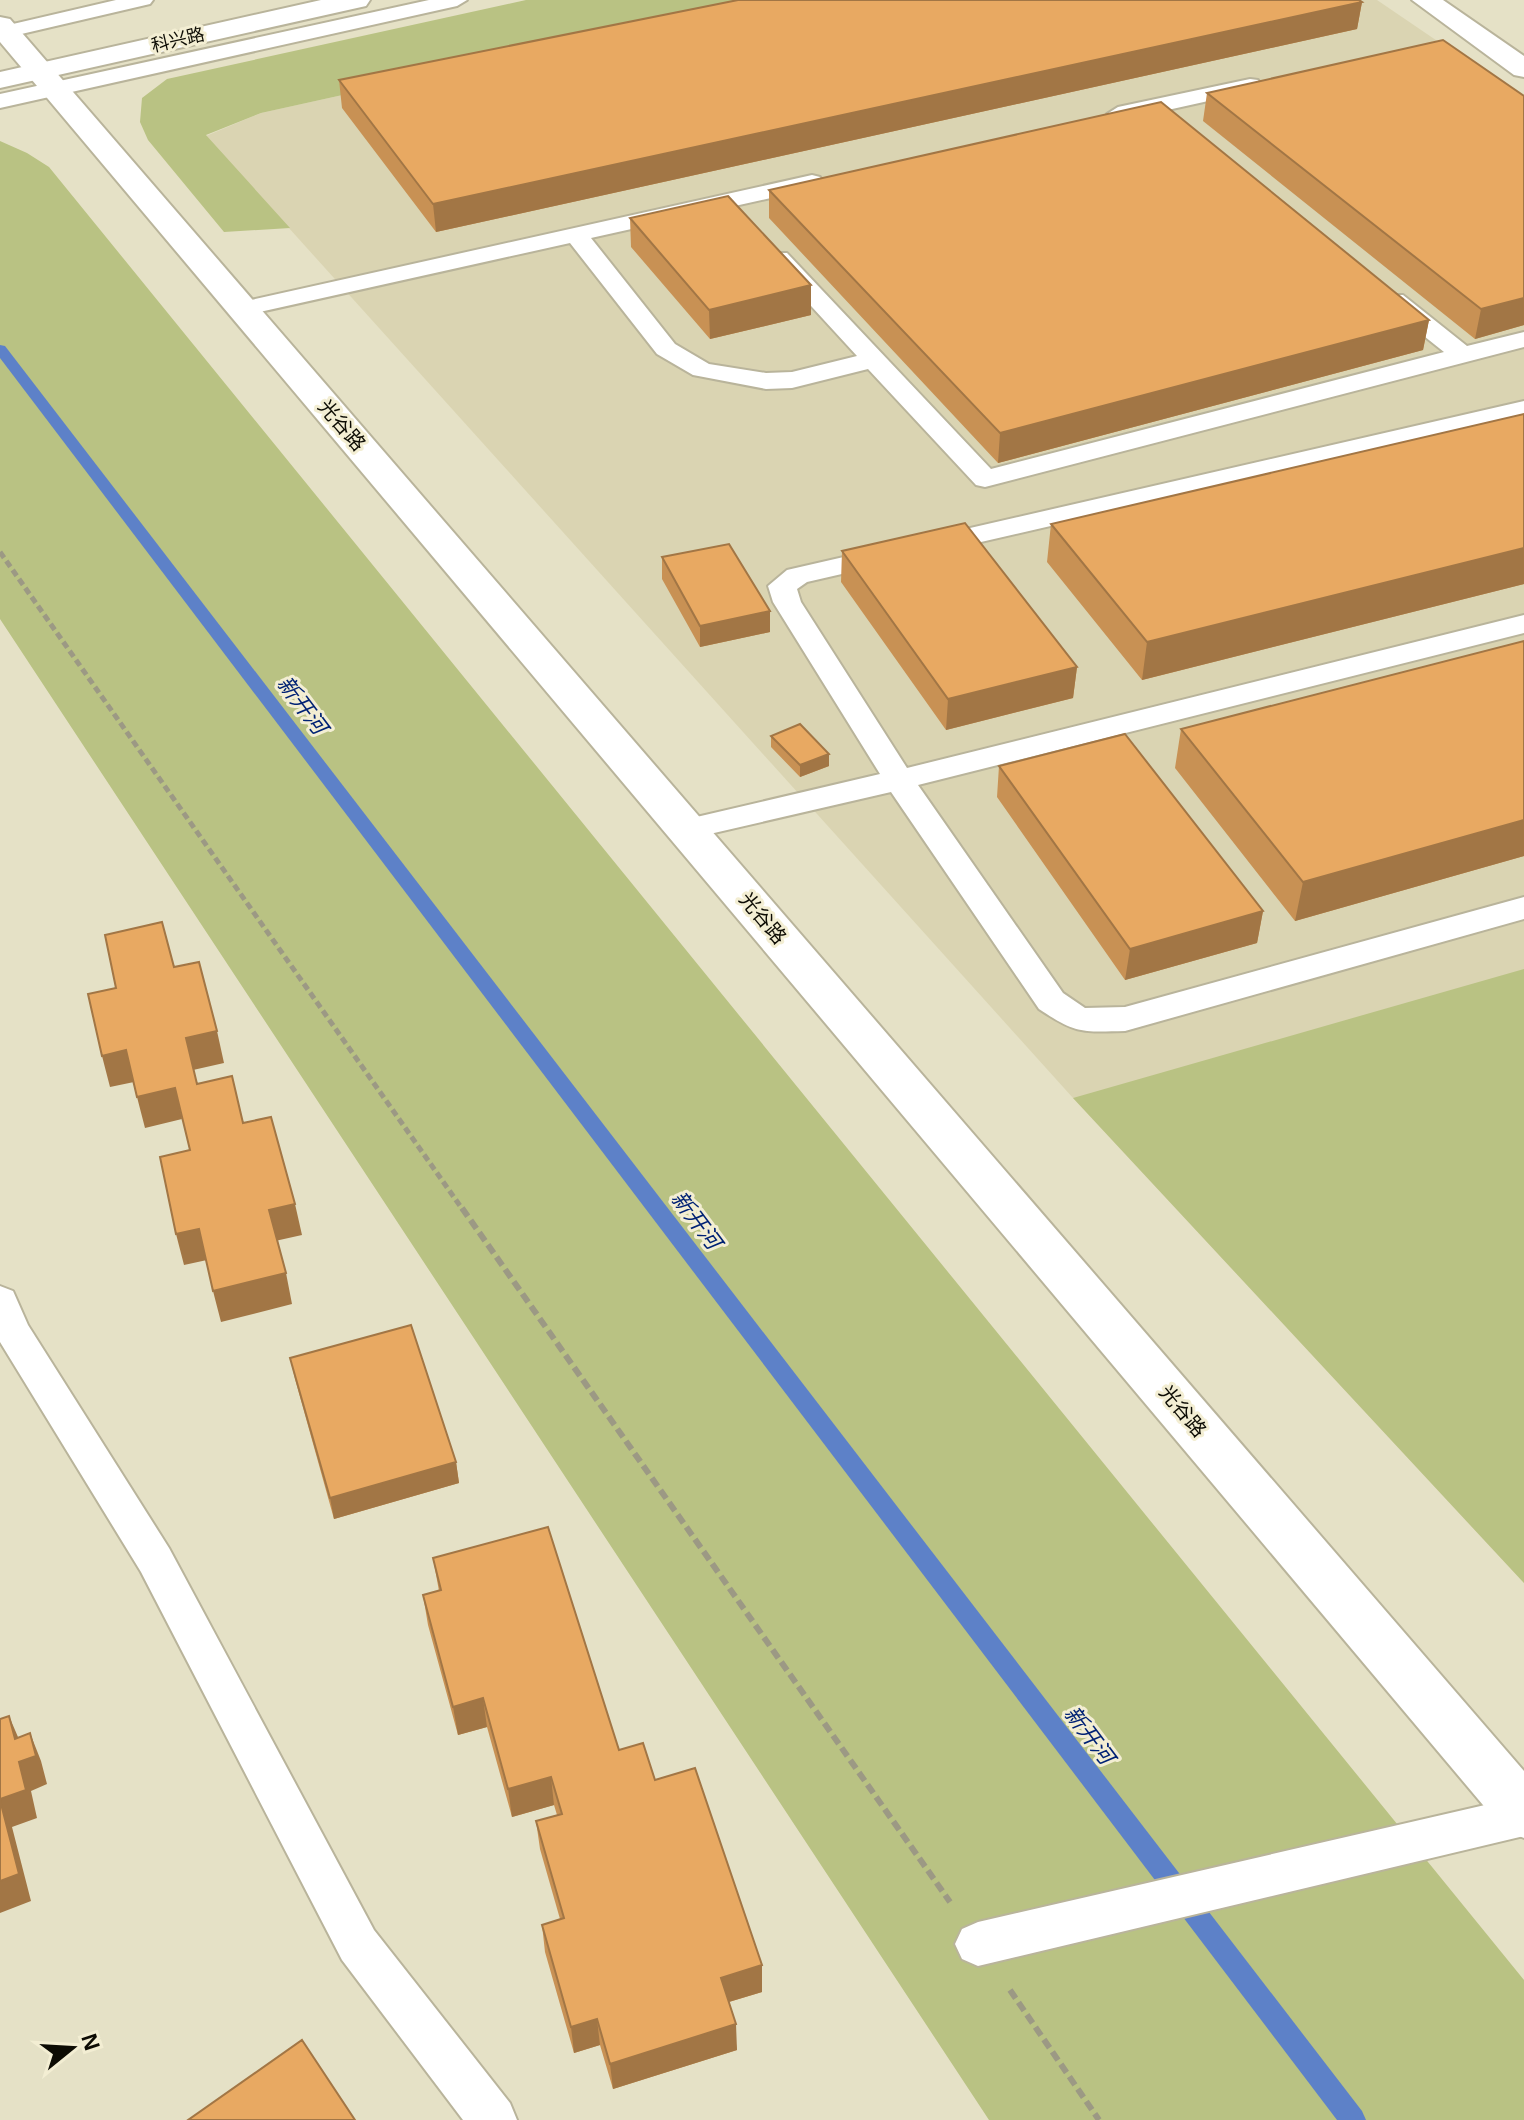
<svg xmlns="http://www.w3.org/2000/svg" width="1524" height="2120" font-family="Arial,'Noto Sans SC',sans-serif">
<rect width="100%" height="100%" fill="#e5e1c6"/>
<path fill="#dad4b2" d="M 772,0 L 1377,0 L 1524,100 L 1524,1583 L 1073,1098 L 206,136 L 261,113 Z"/>
<path fill="#b9c283" d="M 526,0 L 772,0 L 261,113 L 206,135 L 290,228 L 224,232 L 148,140 L 140,122 L 142,98 L 167,79 Z
M 0,141 L 27,153 L 49,167 L 1524,1980 L 1524,2120 L 989,2120 L 0,619 Z
M 1524,969 L 1524,1583 L 1073,1098 Z"/>
<g fill="none" stroke-linecap="round" stroke-linejoin="round">
<path fill="#5d81c8" fill-rule="evenodd" d="M 0,345 L 5,346 L 1362,2111 L 1366,2120 L 1337,2120 L 0,358 Z"/>
<g stroke="#b9b49b" stroke-width="4">
<path id="service" d="M 116,0 L 153,0 L 150,4 L 0,39 L 0,27 Z
M 429,0 L 467,0 L 457,6 L 0,108 L 0,94 Z
M 1250,79 L 1258,80 L 1261,85 L 1258,90 L 1118,121 L 1107,114 L 1118,107 Z
M 812,175 L 820,177 L 823,182 L 820,187 L 591,238 L 675,344 L 709,364 L 766,373 L 792,372 L 857,356 L 767,258 L 771,253 L 787,253 L 991,469 L 1444,352 L 1385,305 L 1382,300 L 1385,295 L 1403,295 L 1467,346 L 1524,332 L 1524,347 L 985,487 L 976,485 L 868,369 L 792,388 L 766,389 L 693,375 L 657,354 L 570,243 L 242,316 L 233,314 L 230,309 L 233,304 L 242,302 Z
M 1524,401 L 1524,417 L 807,582 L 797,589 L 801,602 L 907,768 L 1524,615 L 1524,633 L 918,785 L 1063,993 L 1085,1008 L 1125,1007 L 1524,897 L 1524,919 L 1125,1031 C 1082,1032 1076,1034 1039,1009 L 891,792 L 688,839 L 677,836 L 672,829 L 677,822 L 688,819 L 880,774 L 773,602 L 768,586 L 787,570 Z
M 0,1286 L 13,1291 L 28,1325 L 169,1548 L 374,1930 L 510,2103 L 517,2120 L 463,2120 L 342,1960 L 141,1572 L 0,1342 Z
M 1524,1796 L 1524,1836 L 978,1966 L 962,1959 L 955,1944 L 962,1929 L 978,1922 Z"/>
</g>
<g stroke="#b9b49b" stroke-width="4">
<path id="tertiary" d="M 1412,0 L 1443,0 L 1524,56 L 1524,77 L 1514,75 Z
M 0,17 L 10,19 L 1524,1771 L 1524,1838 L 1504,1830 L 0,42 Z"/>
</g>
<g stroke="#b9b49b" stroke-width="4">
<path id="secondary" d="M 321,0 L 370,0 L 366,6 L 357,8 L 0,88 L 0,72 Z"/>
</g>
<path stroke="#9c9984" stroke-width="5" stroke-dasharray="7 4" stroke-linecap="butt" d="M 0,552 L 463,1210"/>
<path stroke="#9c9984" stroke-width="6" stroke-dasharray="10 5" stroke-linecap="butt" d="M 462,1208 L 950,1902
M 1010,1990 L 1099,2120"/>
<use href="#service" fill="#fff" fill-rule="evenodd"/>
<use href="#tertiary" fill="#fff" fill-rule="evenodd"/>
<use href="#secondary" fill="#fff" fill-rule="evenodd"/>
</g>
<path fill="#c89154" d="M 1362,2 L 1357,29 L 436,232 L 342,108 L 339,80 Z
M 1207,93 L 1524,96 L 1524,325 L 1475,339 L 1203,121 Z
M 769,190 L 1429,320 L 1423,350 L 998,463 L 769,218 Z
M 630,218 L 811,315 L 710,339 L 631,247 Z
M 1524,414 L 1524,584 L 1142,680 L 1047,562 L 1051,524 Z
M 842,551 L 1077,667 L 1073,698 L 946,730 L 841,582 Z
M 662,557 L 770,632 L 700,647 L 662,579 Z
M 1524,641 L 1524,856 L 1295,921 L 1175,768 L 1181,729 Z
M 771,736 L 829,766 L 800,777 L 771,747 Z
M 999,766 L 1263,911 L 1257,943 L 1125,980 L 997,797 Z
M 290,1358 L 456,1462 L 459,1483 L 334,1519 L 295,1379 Z
M 433,1558 L 619,1750 L 655,1780 L 762,1992 L 729,2002 L 737,2050 L 613,2089 L 600,2045 L 574,2053 L 545,1952 L 542,1925 L 560,1919 L 540,1849 L 536,1821 L 557,1815 L 554,1805 L 512,1817 L 487,1727 L 458,1735 L 428,1625 L 423,1595 L 439,1591 Z"/>
<path fill="#a27645" d="M 1362,2 L 1357,29 L 436,232 L 433,204 Z
M 811,285 L 811,315 L 710,339 L 709,310 Z
M 1524,298 L 1524,325 L 1475,339 L 1481,309 Z
M 1429,320 L 1423,350 L 998,463 L 1000,433 Z
M 1524,548 L 1524,584 L 1142,680 L 1147,642 Z
M 770,611 L 770,632 L 700,647 L 700,626 Z
M 1077,667 L 1073,698 L 946,730 L 948,699 Z
M 829,754 L 829,766 L 800,777 L 800,765 Z
M 1524,820 L 1524,856 L 1295,921 L 1303,882 Z
M 1263,911 L 1257,943 L 1125,980 L 1130,949 Z
M 217,1031 L 224,1063 L 193,1070 L 186,1038 Z
M 126,1050 L 134,1082 L 110,1087 L 102,1056 Z
M 175,1088 L 182,1119 L 145,1128 L 137,1097 Z
M 295,1204 L 302,1235 L 275,1241 L 269,1210 Z
M 199,1229 L 207,1260 L 184,1265 L 176,1234 Z
M 286,1273 L 292,1304 L 221,1322 L 213,1291 Z
M 456,1462 L 459,1483 L 334,1519 L 330,1498 Z
M 483,1698 L 487,1727 L 458,1735 L 453,1707 Z
M 9,1716 L 21,1744 L 30,1733 L 41,1761 L 47,1784 L 31,1791 L 37,1818 L 12,1827 L 31,1901 L 0,1913 L 0,1799 L 15,1739 Z
M 551,1777 L 554,1805 L 512,1817 L 508,1789 Z
M 762,1965 L 762,1992 L 722,2004 L 721,1978 Z
M 597,2019 L 600,2045 L 574,2053 L 571,2027 Z
M 736,2024 L 737,2050 L 613,2089 L 610,2064 Z"/>
<path fill="#e8a962" stroke="#a27645" stroke-width="2" d="M 738,0 L 1359,0 L 1362,2 L 433,204 L 339,80 Z
M 1443,40 L 1524,96 L 1524,298 L 1481,309 L 1207,93 Z
M 1161,102 L 1429,320 L 1000,433 L 769,190 Z
M 728,196 L 811,285 L 709,310 L 630,218 Z
M 1524,414 L 1524,548 L 1147,642 L 1051,524 Z
M 965,523 L 1077,667 L 948,699 L 842,551 Z
M 729,544 L 770,611 L 700,626 L 662,557 Z
M 1524,641 L 1524,820 L 1303,882 L 1181,729 Z
M 800,724 L 829,754 L 800,765 L 771,736 Z
M 1125,734 L 1263,911 L 1130,949 L 999,766 Z
M 162,922 L 174,967 L 199,962 L 217,1031 L 186,1038 L 197,1084 L 232,1076 L 243,1123 L 271,1117 L 295,1204 L 269,1210 L 286,1273 L 213,1291 L 199,1229 L 176,1234 L 160,1157 L 190,1150 L 175,1088 L 137,1097 L 126,1050 L 102,1056 L 88,994 L 116,988 L 105,935 Z
M 411,1325 L 456,1462 L 330,1498 L 290,1358 Z
M 548,1527 L 619,1750 L 643,1743 L 655,1780 L 695,1768 L 762,1965 L 721,1978 L 736,2024 L 610,2064 L 597,2019 L 571,2027 L 542,1925 L 564,1918 L 536,1821 L 562,1814 L 551,1777 L 508,1789 L 483,1698 L 453,1707 L 423,1595 L 441,1590 L 433,1558 Z
M 9,1716 L 15,1739 L 30,1733 L 36,1756 L 19,1762 L 26,1790 L 0,1799 L 0,1719 Z
M 0,1800 L 19,1874 L 0,1881 Z
M 302,2040 L 355,2120 L 188,2120 Z"/>
<g text-anchor="middle" dominant-baseline="central" stroke-width="6" stroke-linejoin="round" paint-order="stroke">
<g font-size="18" fill="#0d0c04" stroke="#f3eed3">
<text transform="translate(178 40) rotate(-13)">科兴路</text>
</g>
<g font-size="20" fill="#0d0c04" stroke="#f3eed3">
<text transform="translate(342 425) rotate(49)">光谷路</text>
<text transform="translate(763 918) rotate(50)">光谷路</text>
<text transform="translate(1183 1411) rotate(50)">光谷路</text>
</g>
<g font-size="22" font-style="italic" fill="#002274" stroke="#f3eed3">
<text transform="translate(302 705) rotate(53)">新开河</text>
<text transform="translate(696 1220) rotate(53)">新开河</text>
<text transform="translate(1089 1735) rotate(53)">新开河</text>
</g>
</g>
<g transform="translate(72 2048) rotate(72)" stroke="#f3eed3" stroke-width="6" paint-order="stroke">
<path d="M0-6L14 30L0 20L-14 30Z" fill="#0d0c04"/>
<text y="-12" font-size="22" font-weight="bold" text-anchor="middle" fill="#0d0c04">N</text>
</g>
</svg>
